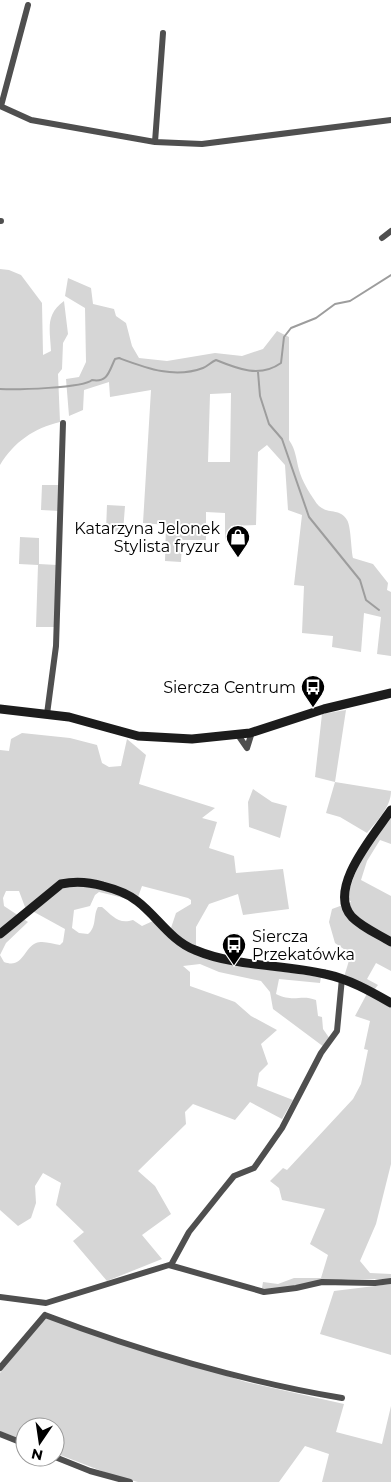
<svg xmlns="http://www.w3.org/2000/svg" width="391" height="1482" font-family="Montserrat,sans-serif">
<rect width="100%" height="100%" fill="#fff"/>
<path fill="#d6d6d6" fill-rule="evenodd" d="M 0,269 L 9,270 L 21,275 L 42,303 L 43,355 L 51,351 C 50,329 45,315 64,301 L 68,334 L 63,343 L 62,369 L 58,374 L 60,422 C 34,428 14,442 0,465 Z
M 68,278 L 91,288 L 93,304 L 114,309 L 116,316 L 126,323 L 132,346 L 139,358 L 167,361 L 215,353 L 242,356 L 263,349 L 277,331 L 289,337 L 289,440 C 296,450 296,459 299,470 C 302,481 309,492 315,501 C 325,517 339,506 347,520 C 351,526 351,549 353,558 L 373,564 L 388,583 L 387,590 L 391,592 L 391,656 L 377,654 L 381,617 L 364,613 L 361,652 L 332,647 L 333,636 L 302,633 L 304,586 L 294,585 L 302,515 L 288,510 L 285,465 L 267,445 L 258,452 L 256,525 L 231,526 L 225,540 L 225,513 L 206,512 L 206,540 L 182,540 L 181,562 L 165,561 L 166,525 L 143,523 L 151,390 L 110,397 L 109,382 L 84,390 L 83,410 L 69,416 L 66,379 L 79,377 L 86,362 L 85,308 L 65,296 ZM 231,393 L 230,462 L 208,462 L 210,394 Z
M 42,485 L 60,485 L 60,511 L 41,510 Z
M 107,505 L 125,506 L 123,532 L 106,531 Z
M 20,537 L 39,538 L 39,564 L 57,565 L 55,627 L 36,627 L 38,565 L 19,564 Z
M 346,710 L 335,782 L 391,791 C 391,807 377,821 367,833 L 340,817 L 326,813 L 335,782 L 315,777 L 322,714 Z
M 22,733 L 70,738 L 97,745 L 102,763 L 109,767 L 121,766 L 127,739 L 146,755 L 139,784 L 215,808 L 202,818 L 217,822 L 209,848 L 234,856 L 236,873 L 283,869 L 289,909 L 243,915 L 238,894 L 209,904 L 196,927 L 196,947 L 256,968 L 321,977 L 320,983 L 279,979 L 276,994 C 295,1003 300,994 316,1000 L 318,1016 L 322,1017 L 323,1029 L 330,1039 L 324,1047 L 273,1009 L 270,992 L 261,981 L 219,972 L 200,964 L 183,966 L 190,972 L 190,986 L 235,1002 L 251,1016 L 277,1030 L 261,1044 L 268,1064 L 259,1073 L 257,1086 L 293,1100 L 282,1119 L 250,1102 L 235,1120 L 193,1104 L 185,1112 L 186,1124 L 138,1171 L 155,1186 L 171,1214 L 142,1235 L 162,1259 L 107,1281 L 73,1241 L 84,1232 L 56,1205 L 61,1183 L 43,1173 L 35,1186 L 36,1203 L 31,1218 L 18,1226 L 0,1210 L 0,955 L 4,962 C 23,969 23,949 36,943 C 43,940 53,944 60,945 L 63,942 L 65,929 L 25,907 L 19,891 L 6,891 L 3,898 L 4,906 L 28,922 L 6,943 L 0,955 L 0,750 L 9,751 L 11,739 ZM 142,886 L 188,898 L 191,900 L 191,904 L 176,913 L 171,928 L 153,921 L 142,926 L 133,920 C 118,925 112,915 102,907 L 98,907 C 93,915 97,927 88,934 L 79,933 L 72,928 L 74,910 L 90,906 L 95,895 L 99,892 L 132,900 L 138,897 Z
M 253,789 L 272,802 L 287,806 L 280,838 L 249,827 L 248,802 Z
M 391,818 L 391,844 L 380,840 L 367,861 L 361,880 L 391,896 L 391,971 L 376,963 L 367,979 L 378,985 L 370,995 L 391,1008 L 391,1164 L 376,1224 L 360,1261 L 370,1273 L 391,1274 L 391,1279 L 348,1279 L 270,1290 L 262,1288 L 263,1282 L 278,1284 L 294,1278 L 321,1278 L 328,1255 L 310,1244 L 325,1209 L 282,1200 L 279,1188 L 270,1181 L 283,1168 L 287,1170 L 353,1099 L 361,1084 L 368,1050 L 364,1049 L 370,1021 L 355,1016 L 370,988 L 344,977 L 351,954 L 335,943 L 329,922 L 332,909 L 351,902 L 348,897 C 355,865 370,843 391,818 Z
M 391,1284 L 391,1355 L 320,1334 L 334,1291 Z
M 45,1318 L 246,1382 L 344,1404 L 336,1432 L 382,1444 L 391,1406 L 391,1482 L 322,1482 L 329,1454 L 305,1446 L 279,1482 L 138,1482 L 112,1475 L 55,1453 L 55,1427 L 25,1427 L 25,1441 L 0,1431 L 0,1373 Z"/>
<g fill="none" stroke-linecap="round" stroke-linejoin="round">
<path stroke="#9d9d9d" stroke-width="2" d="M 258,372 L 260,396 L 269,424 L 282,439 L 309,517 L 360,580 L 366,600 L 379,610
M 0,389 C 15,390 84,388 92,380 C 108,383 109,371 115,359 L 119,358 C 146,368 174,379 203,368 C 208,366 211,362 216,360 C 238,369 260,378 281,363 L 284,337 L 291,328 L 316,318 L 335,304 L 350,301 L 391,275"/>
<path stroke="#4f4f4f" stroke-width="6" d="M 0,106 L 31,120 L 155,142 L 202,144 L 391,120
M 1,106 L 28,5
M 155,142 L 163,33
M 0,221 L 1,221
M 382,238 L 391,231
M 47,714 L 56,646 L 63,423
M 238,735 L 247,748 L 252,732
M 171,1265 L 189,1232 L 221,1192 L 234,1176 L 254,1168 L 282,1128 L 321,1053 L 337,1031 L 342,978
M 0,1297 L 46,1303 L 169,1265 L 264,1292 L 296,1288 L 322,1282 L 375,1283 L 391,1281
M 45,1315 C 137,1350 245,1382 342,1398
M 0,1368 L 45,1315
M 0,1434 L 25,1444
M 55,1457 L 90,1471 L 130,1482"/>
<path stroke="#1c1c1c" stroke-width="9" d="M 0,709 L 69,717 L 138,736 L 192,739 L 250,733 L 324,709 L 391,693
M 391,810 C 375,834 326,889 352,917 C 363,928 378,934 391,942
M 0,934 L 61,884 C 75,881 89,882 103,886 C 115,889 127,893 137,901 C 157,916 171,941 195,950 C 235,967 283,964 325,974 C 349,979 370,991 391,1003"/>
</g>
<defs>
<g id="shop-pin" transform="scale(1.25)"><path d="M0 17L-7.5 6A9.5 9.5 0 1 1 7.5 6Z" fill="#000" stroke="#fff"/><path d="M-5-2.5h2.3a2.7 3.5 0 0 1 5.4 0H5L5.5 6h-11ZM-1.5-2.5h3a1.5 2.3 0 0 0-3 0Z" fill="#fff"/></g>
<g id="bus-pin" transform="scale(1.25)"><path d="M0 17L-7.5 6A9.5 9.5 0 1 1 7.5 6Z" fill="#000" stroke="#fff"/><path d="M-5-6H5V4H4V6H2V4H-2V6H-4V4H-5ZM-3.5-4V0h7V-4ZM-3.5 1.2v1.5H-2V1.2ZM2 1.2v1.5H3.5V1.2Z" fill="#fff"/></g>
</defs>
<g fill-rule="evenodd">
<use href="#shop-pin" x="238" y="537"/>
<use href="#bus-pin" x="313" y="687"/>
<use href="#bus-pin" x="234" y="945"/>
</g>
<g text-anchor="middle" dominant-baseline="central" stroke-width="4" stroke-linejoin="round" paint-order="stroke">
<g font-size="16" fill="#000" stroke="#fff" text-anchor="end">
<text x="220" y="528">Katarzyna Jelonek<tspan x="220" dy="18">Stylista fryzur</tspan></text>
<text x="296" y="687">Siercza Centrum</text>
<text x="252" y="936" text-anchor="start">Siercza<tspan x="252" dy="18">Przekatówka</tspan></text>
</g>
</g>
<g transform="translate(40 1442) rotate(193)"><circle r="24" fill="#ffffff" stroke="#999999"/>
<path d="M0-4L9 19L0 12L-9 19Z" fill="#000000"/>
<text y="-8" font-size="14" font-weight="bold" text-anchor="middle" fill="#000000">N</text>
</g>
</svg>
